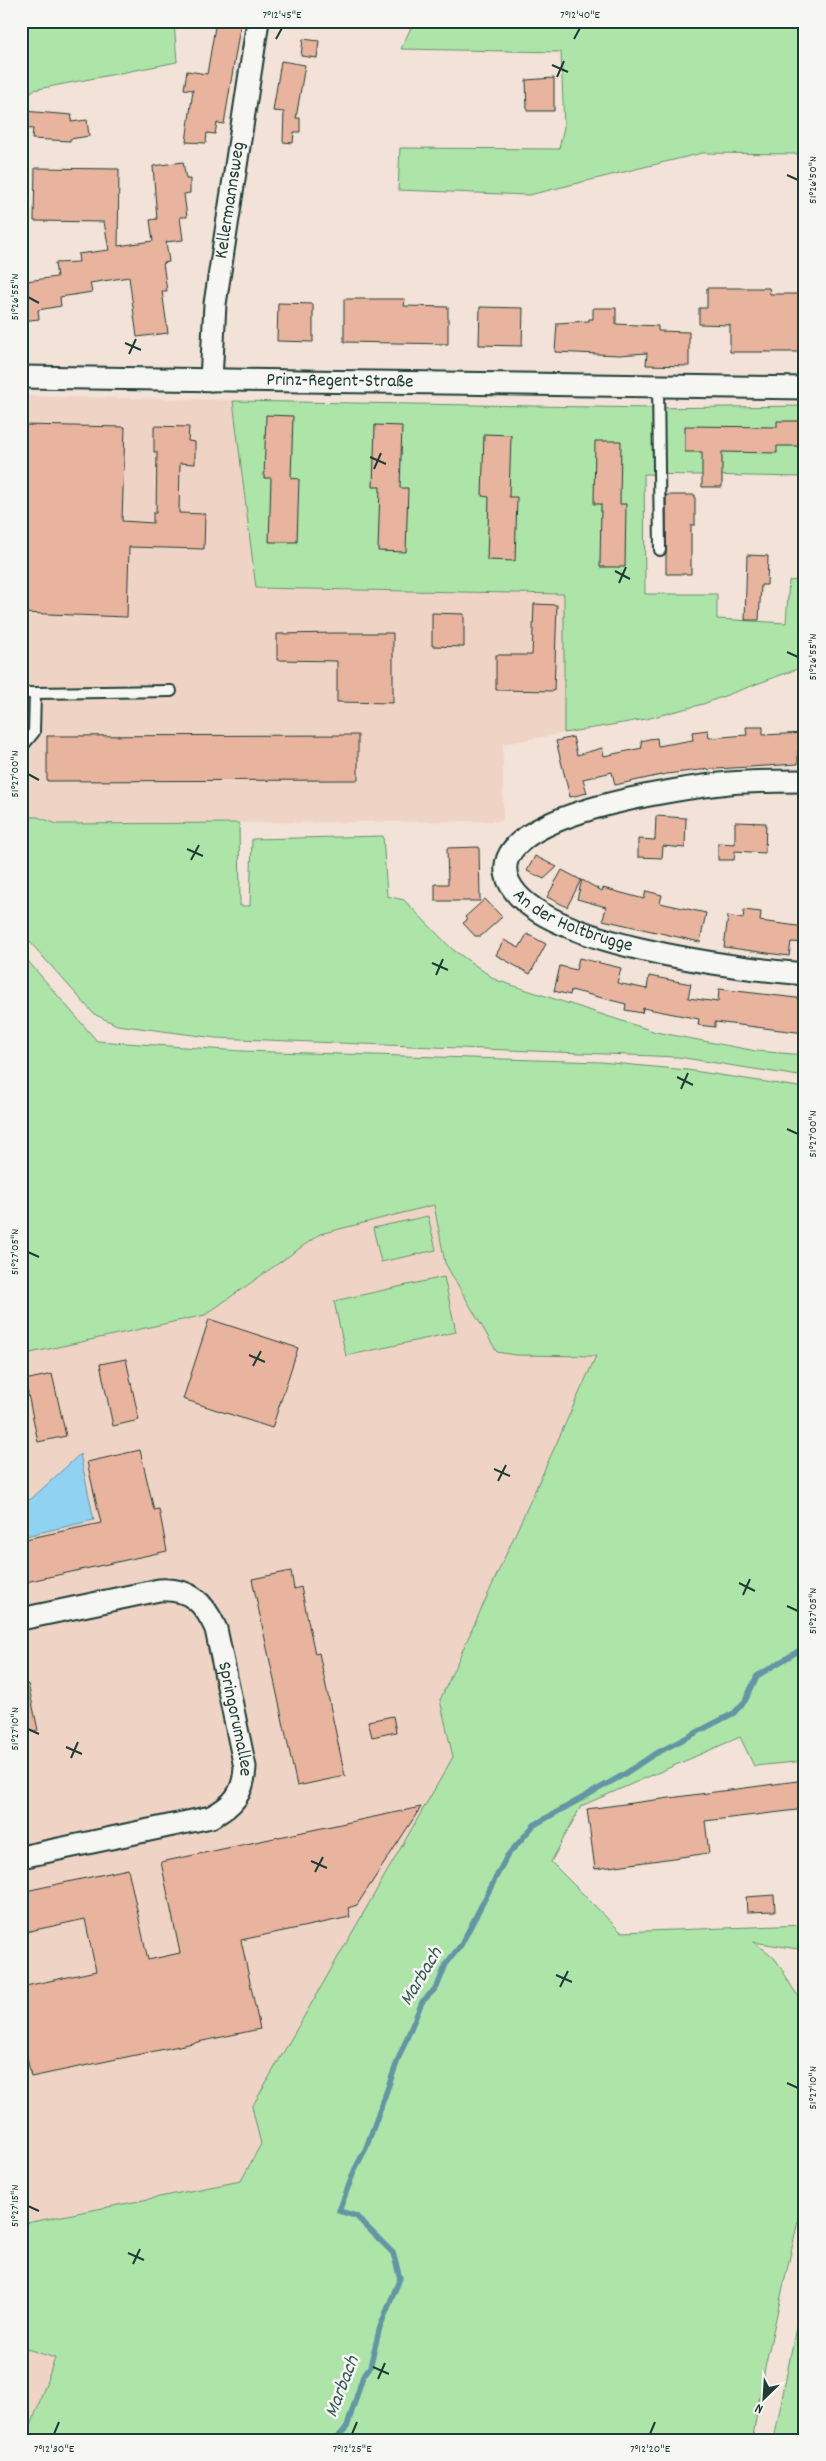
<svg xmlns="http://www.w3.org/2000/svg" width="826" height="2461" font-family="Dekko,sans-serif">
<rect width="100%" height="100%" fill="#f2e2d8"/>
<filter id="ink" filterUnits="userSpaceOnUse"><feTurbulence type="fractalNoise" baseFrequency=".02" numOctaves="2"/><feDisplacementMap in="SourceGraphic" scale="10" xChannelSelector="R" yChannelSelector="G"/><feConvolveMatrix kernelMatrix="1 2 1 2 8 2 1 2 1" color-interpolation-filters="sRGB"/></filter>
<g filter="url(#ink)">
<path fill="#efd4c6" d="M 21,396 L 233,400 L 256,588 L 564,594 L 564,733 L 503,744 L 503,821 L 57,824 L 38,817 L 21,817 Z
M 434,1204 L 445,1263 L 596,1356 L 440,1699 L 453,1757 L 404,1911 L 169,2303 L 32,2220 L 21,2222 L 21,1354 L 205,1315 L 320,1234 Z
M 21,2347 L 55,2358 L 26,2440 L 21,2440 Z"/>
<path fill="#ade5a9" stroke="#66916e" d="M 21,21 L 174,21 L 177,62 L 33,90 L 21,104 Z
M 414,21 L 805,21 L 805,168 L 798,154 L 702,153 L 529,195 L 398,190 L 400,148 L 559,149 L 564,127 L 561,52 L 401,49 Z
M 233,401 L 652,408 L 805,406 L 805,477 L 644,474 L 645,594 L 717,594 L 717,619 L 786,623 L 789,581 L 805,579 L 805,666 L 703,704 L 646,719 L 564,733 L 564,594 L 256,588 Z
M 21,817 L 38,817 L 57,824 L 239,823 L 240,906 L 250,906 L 252,839 L 383,836 L 387,896 L 404,900 L 452,949 L 496,980 L 656,1032 L 756,1051 L 805,1055 L 805,1077 L 678,1057 L 216,1038 L 117,1025 L 94,1014 L 21,932 Z
M 21,953 L 97,1041 L 241,1051 L 601,1062 L 687,1070 L 805,1088 L 805,1761 L 754,1766 L 740,1737 L 581,1806 L 551,1862 L 621,1932 L 805,1925 L 805,1950 L 753,1942 C 760,1947 769,1952 775,1959 C 785,1971 792,1994 805,2001 L 805,2190 L 765,2367 L 753,2436 L 750,2440 L 26,2440 L 55,2358 L 21,2347 L 21,2224 L 241,2181 L 261,2144 L 252,2107 L 453,1757 L 440,1700 L 596,1356 L 515,1355 L 497,1352 L 445,1263 L 434,1205 L 320,1234 L 205,1315 L 21,1355 Z
M 428,1216 L 436,1250 L 381,1262 L 373,1228 Z
M 444,1277 L 456,1332 L 346,1356 L 334,1301 Z
M 805,2281 L 805,2440 L 774,2440 Z"/>
<path fill="#90d2f1" stroke="#6396a5" d="M 80,1454 L 94,1520 L 21,1537 L 21,1503 L 31,1499 Z"/>
<g fill="none" stroke-linecap="round" stroke-linejoin="round">
<path stroke="#6396a5" stroke-width="5.5" d="M 335,2440 L 347,2427 L 363,2376 L 370,2367 L 380,2327 L 400,2278 L 393,2253 L 356,2216 L 339,2211 L 355,2169 L 366,2148 L 399,2057 L 422,2002 L 437,1987 L 446,1964 L 461,1945 L 507,1856 L 534,1825 L 623,1775 L 653,1755 L 734,1713 L 745,1701 L 757,1676 L 805,1647"/>
</g>
<path fill="#e9b49d" stroke="#1f3d34" d="M 216,21 L 241,21 L 224,124 L 217,123 L 215,134 L 207,133 L 206,143 L 186,142 L 193,90 L 184,89 L 187,71 L 207,74 Z
M 303,39 L 319,41 L 317,58 L 301,56 Z
M 281,61 L 305,65 L 296,118 L 300,118 L 300,132 L 294,132 L 293,143 L 283,142 L 284,112 L 273,111 Z
M 554,78 L 554,111 L 527,111 L 526,80 Z
M 23,111 L 72,115 L 71,122 L 87,120 L 89,136 L 70,139 L 70,141 L 32,139 L 33,129 L 21,128 Z
M 183,162 L 186,179 L 190,179 L 190,193 L 184,194 L 187,217 L 180,217 L 183,240 L 166,242 L 169,262 L 163,263 L 167,291 L 162,291 L 168,333 L 137,337 L 129,277 L 90,283 L 92,292 L 60,297 L 61,306 L 38,310 L 39,319 L 21,321 L 21,291 L 28,291 L 26,281 L 57,277 L 55,263 L 79,262 L 78,254 L 109,250 L 104,222 L 34,221 L 35,168 L 119,169 L 118,246 L 153,241 L 150,220 L 157,219 L 153,166 Z
M 707,288 L 769,288 L 770,294 L 800,294 L 800,296 L 805,296 L 805,352 L 730,352 L 730,325 L 699,324 L 699,308 L 707,308 Z
M 344,299 L 405,299 L 404,306 L 448,307 L 448,344 L 344,342 Z
M 278,303 L 313,304 L 313,342 L 277,341 Z
M 480,307 L 523,308 L 522,346 L 479,345 Z
M 593,308 L 616,308 L 616,324 L 658,326 L 658,331 L 689,332 L 689,366 L 646,365 L 647,353 L 619,355 L 555,352 L 557,323 L 589,321 L 589,319 L 593,319 Z
M 266,415 L 293,416 L 291,478 L 299,479 L 297,542 L 269,542 L 271,478 L 264,478 Z
M 777,421 L 805,421 L 805,446 L 777,446 L 777,453 L 722,452 L 722,487 L 702,487 L 702,452 L 685,452 L 685,426 L 777,427 Z
M 21,425 L 125,427 L 122,521 L 153,523 L 153,513 L 156,513 L 157,452 L 154,452 L 154,426 L 189,427 L 188,441 L 195,442 L 195,464 L 180,463 L 179,513 L 205,514 L 204,549 L 129,547 L 127,617 L 21,613 Z
M 375,425 L 402,426 L 400,488 L 408,488 L 406,552 L 378,551 L 380,487 L 373,487 Z
M 484,434 L 511,435 L 509,497 L 517,497 L 515,561 L 487,560 L 489,497 L 482,496 Z
M 595,441 L 621,441 L 620,504 L 626,504 L 625,567 L 600,567 L 601,504 L 594,504 Z
M 666,495 L 695,495 L 695,525 L 691,525 L 691,574 L 666,574 Z
M 747,555 L 768,556 L 767,585 L 761,585 L 759,620 L 745,620 Z
M 534,604 L 557,605 L 554,691 L 496,690 L 496,655 L 532,655 Z
M 432,613 L 464,614 L 464,647 L 432,646 Z
M 337,633 L 393,633 L 393,703 L 337,702 L 337,661 L 277,660 L 277,634 Z
M 746,727 L 763,727 L 763,735 L 805,733 L 805,750 L 798,750 L 798,764 L 700,770 L 666,774 L 615,785 L 612,772 L 583,779 L 587,793 L 570,797 L 556,741 L 573,737 L 577,755 L 602,748 L 604,756 L 642,748 L 641,741 L 649,739 L 657,738 L 658,746 L 693,740 L 692,732 L 708,730 L 709,738 L 747,735 Z
M 358,735 L 358,780 L 47,781 L 47,736 Z
M 656,816 L 686,818 L 685,848 L 663,846 L 662,858 L 638,857 L 638,839 L 655,840 Z
M 735,822 L 766,823 L 765,853 L 735,851 L 734,860 L 718,860 L 718,843 L 735,844 Z
M 479,847 L 480,901 L 435,901 L 435,884 L 448,884 L 447,848 Z
M 535,856 L 557,867 L 544,879 L 527,871 Z
M 562,870 L 581,880 L 567,907 L 547,897 Z
M 582,880 L 602,891 L 603,888 L 644,899 L 646,891 L 662,895 L 660,903 L 706,913 L 700,942 L 603,920 L 606,907 L 577,899 Z
M 485,899 L 502,917 L 481,936 L 475,936 L 463,923 L 467,920 L 465,917 Z
M 744,910 L 761,912 L 760,921 L 805,927 L 805,943 L 791,942 L 789,956 L 724,947 L 728,916 L 743,919 Z
M 527,934 L 546,944 L 530,974 L 496,955 L 504,940 L 519,948 Z
M 579,958 L 621,968 L 617,983 L 647,989 L 649,976 L 691,984 L 688,998 L 718,1002 L 719,989 L 805,999 L 805,1033 L 715,1022 L 715,1027 L 698,1025 L 699,1019 L 643,1008 L 642,1013 L 625,1010 L 626,1004 L 571,990 L 570,995 L 554,991 L 560,966 L 576,970 Z
M 209,1319 L 298,1348 L 272,1428 L 183,1399 Z
M 126,1359 L 139,1420 L 113,1426 L 100,1364 Z
M 52,1374 L 66,1436 L 38,1442 L 25,1380 Z
M 140,1450 L 154,1510 L 159,1509 L 167,1551 L 21,1583 L 21,1540 L 101,1523 L 87,1462 Z
M 291,1571 L 294,1589 L 301,1587 L 315,1654 L 319,1653 L 345,1776 L 297,1786 L 252,1579 Z
M 28,1684 L 38,1730 L 21,1733 L 21,1685 Z
M 393,1716 L 396,1732 L 372,1737 L 368,1721 Z
M 805,1780 L 805,1809 L 705,1821 L 709,1853 L 595,1869 L 587,1809 Z
M 421,1807 L 357,1905 L 348,1908 L 350,1917 L 241,1940 L 260,2029 L 31,2077 L 21,2029 L 21,1987 L 96,1971 L 85,1919 L 21,1933 L 21,1892 L 128,1869 L 148,1960 L 180,1953 L 161,1862 Z
M 774,1895 L 775,1911 L 747,1912 L 746,1897 Z"/>
<g fill="none" stroke-linecap="round" stroke-linejoin="round">
<g stroke="#1f3d34" stroke-width="14">
<path id="service" d="M 658,385 L 660,550
M 21,693 L 35,693 L 34,732 L 21,748
M 35,693 L 171,691"/>
</g>
<g stroke="#1f3d34" stroke-width="25">
<g id="minor">
<path id="s1" d="M 21,377 L 805,388"/>
<path id="s2" d="M 211,380 L 215,304 L 258,21"/>
<path id="s3" d="M 805,781 C 780,781 754,781 729,783 C 690,787 477,814 509,882 C 538,945 741,969 805,974"/>
<path id="s4" d="M 21,1619 L 159,1590 C 190,1588 204,1602 216,1629 L 245,1767 C 244,1793 233,1806 211,1817 L 21,1857"/>
</g>
</g>
<use href="#service" stroke="#f6f6f2" stroke-width="10"/>
<use href="#minor" stroke="#f6f6f2" stroke-width="21"/>
</g>
</g>
<path fill="none" stroke="#1f3d34" stroke-width="2" d="M 276,39 L 282,28M 574,39 L 580,28M 552,65 L 568,72M 557,77 L 564,61M 787,175 L 798,180M 28,297 L 39,303M 125,343 L 141,350M 129,354 L 136,339M 370,457 L 386,464M 374,469 L 381,453M 615,571 L 630,579M 619,583 L 626,567M 787,652 L 798,657M 28,774 L 39,780M 187,849 L 203,856M 191,860 L 199,845M 432,963 L 448,970M 436,975 L 443,959M 677,1077 L 693,1085M 681,1089 L 688,1073M 787,1129 L 798,1134M 28,1252 L 39,1257M 249,1355 L 265,1362M 253,1366 L 261,1351M 494,1469 L 510,1476M 498,1481 L 506,1465M 739,1583 L 755,1591M 743,1595 L 750,1579M 787,1606 L 798,1611M 28,1729 L 39,1734M 66,1747 L 82,1754M 71,1758 L 78,1742M 311,1861 L 327,1868M 315,1872 L 323,1857M 556,1975 L 572,1982M 560,1987 L 568,1971M 787,2083 L 798,2088M 28,2206 L 39,2211M 128,2253 L 144,2260M 133,2264 L 140,2249M 373,2367 L 389,2374M 378,2379 L 385,2363M 54,2434 L 59,2422M 352,2434 L 357,2422M 650,2434 L 655,2422"/>
<g text-anchor="middle" dominant-baseline="central" stroke-width="5" stroke-linejoin="round" paint-order="stroke">
<g font-size="19" fill="#1f3d34" stroke="#f6f6f2">
<text stroke="none"><textPath href="#s2" startOffset="181">Kellermannsweg</textPath></text>
<text stroke="none"><textPath href="#s1" startOffset="319">Prinz-Regent-Straße</textPath></text>
<text stroke="none"><textPath href="#s3" startOffset="418">An der Holtbrügge</textPath></text>
<text stroke="none"><textPath href="#s4" startOffset="308">Springorumallee</textPath></text>
</g>
<g font-size="20" font-style="italic" fill="#365b5a" stroke="#f6f6f2">
<text transform="translate(422 1977) rotate(-59)">Marbach</text>
<text transform="translate(343 2387) rotate(-69)">Marbach</text>
</g>
</g>
<rect width="826" height="2461" fill="none" stroke="#f6f6f2" stroke-width="55"/>
<g transform="translate(764 2398) rotate(205)" stroke="#f6f6f2" stroke-width="4" paint-order="stroke">
<path d="M0-4L9 19L0 12L-9 19Z" fill="#1f3d34"/>
<text y="-8" font-size="14" font-weight="bold" text-anchor="middle" fill="#1f3d34">N</text>
</g>
<rect x="28" y="28" width="770" height="2406" fill="none" stroke="#1f3d34" stroke-width="2"/>
<g font-size="12" text-anchor="middle" fill="#1f3d34">
<text x="282" y="18">7°12'45"E</text>
<text x="580" y="18">7°12'40"E</text>
<text transform="translate(812 180) rotate(-90)" y="4">51°26'50"N</text>
<text transform="translate(14 297) rotate(-90)" y="4">51°26'55"N</text>
<text transform="translate(812 657) rotate(-90)" y="4">51°26'55"N</text>
<text transform="translate(14 774) rotate(-90)" y="4">51°27'00"N</text>
<text transform="translate(812 1134) rotate(-90)" y="4">51°27'00"N</text>
<text transform="translate(14 1252) rotate(-90)" y="4">51°27'05"N</text>
<text transform="translate(812 1611) rotate(-90)" y="4">51°27'05"N</text>
<text transform="translate(14 1729) rotate(-90)" y="4">51°27'10"N</text>
<text transform="translate(812 2088) rotate(-90)" y="4">51°27'10"N</text>
<text transform="translate(14 2206) rotate(-90)" y="4">51°27'15"N</text>
<text x="54" y="2452">7°12'30"E</text>
<text x="352" y="2452">7°12'25"E</text>
<text x="650" y="2452">7°12'20"E</text>
</g>
</svg>
